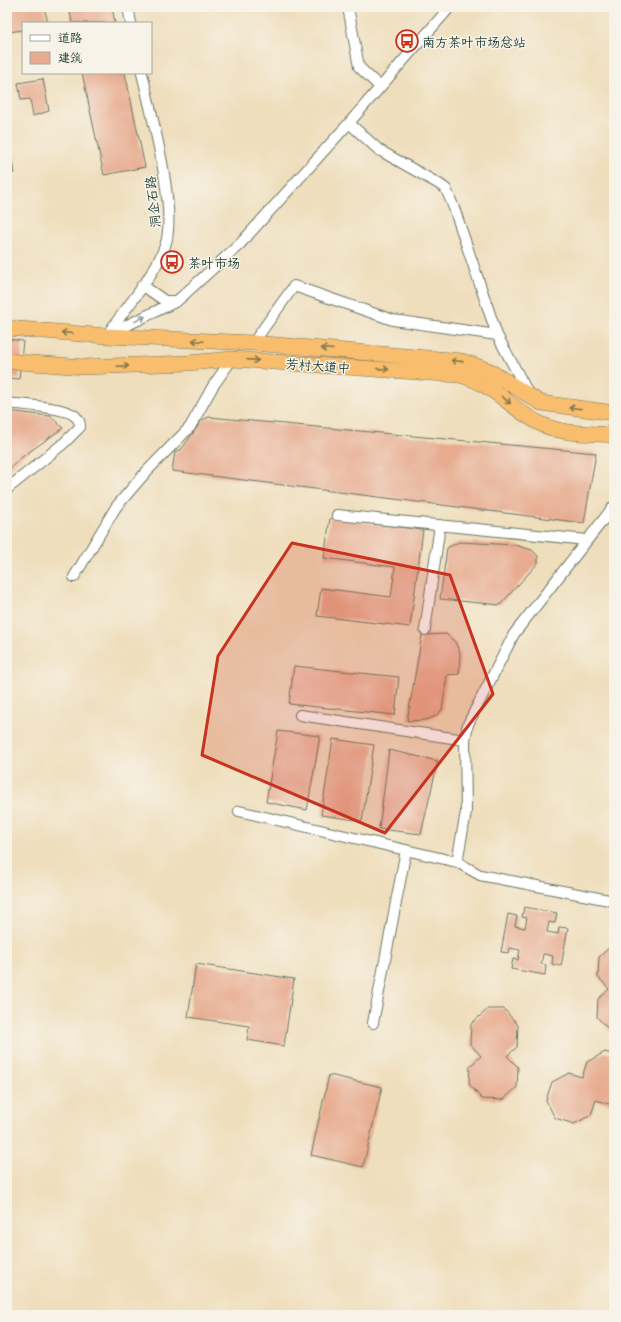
<svg xmlns="http://www.w3.org/2000/svg" width="621" height="1322" font-family="Mali,'LXGW WenKai TC',sans-serif">
<rect width="100%" height="100%" fill="#f7f3e8"/>
<filter id="ink" filterUnits="userSpaceOnUse"><feTurbulence type="fractalNoise" baseFrequency=".025" numOctaves="2"/><feDisplacementMap in="SourceGraphic" scale="8" xChannelSelector="R" yChannelSelector="G"/><feConvolveMatrix kernelMatrix="1 2 1 2 8 2 1 2 1" color-interpolation-filters="sRGB"/></filter>
<filter id="wash" filterUnits="userSpaceOnUse"><feTurbulence type="fractalNoise" baseFrequency=".012" numOctaves="4" result="noise"/><feDisplacementMap in="SourceGraphic" scale="16" xChannelSelector="R" yChannelSelector="G"/><feGaussianBlur stdDeviation="0.9" result="paint"/><feColorMatrix in="noise" values="0 0 0 0 0 0 0 0 0 0 0 0 0 0 0 0 0 1.4 0 .05"/><feComposite in="paint" operator="in"/></filter>
<g filter="url(#wash)">
<rect width="100%" height="100%" fill="#efdebc"/>
<g id="blocks">
<path fill="#e7ac90" d="M 7,7 L 44,7 L 48,23 L 23,23 L 23,30 L 8,32 Z
M 69,7 L 112,7 L 115,23 L 72,23 Z
M 7,51 L 11,71 L 7,72 Z
M 82,73 L 125,73 L 145,167 L 104,175 Z
M 43,79 L 49,111 L 33,116 L 30,99 L 21,100 L 18,83 Z
M 7,149 L 10,149 L 14,173 L 7,174 Z
M 7,339 L 23,341 L 19,379 L 7,378 Z
M 7,411 L 50,416 L 63,428 L 22,457 L 7,471 Z
M 209,417 L 596,453 L 584,523 L 172,471 L 175,452 L 181,450 L 202,420 Z
M 330,518 L 423,530 L 410,627 L 317,616 L 321,588 L 391,597 L 395,567 L 324,558 Z
M 459,542 L 515,545 L 532,550 L 538,556 L 538,563 L 500,605 L 440,599 L 447,548 Z
M 446,634 L 455,642 L 460,653 L 459,674 L 447,675 L 442,710 L 436,716 L 426,720 L 407,721 L 422,635 Z
M 294,666 L 399,677 L 395,715 L 289,704 Z
M 278,731 L 320,736 L 307,810 L 266,802 Z
M 333,739 L 374,745 L 362,821 L 321,815 Z
M 389,750 L 438,761 L 421,834 L 379,829 Z
M 524,907 L 557,913 L 555,923 L 549,922 L 547,932 L 558,934 L 559,927 L 568,928 L 561,966 L 552,964 L 553,956 L 543,954 L 541,964 L 546,965 L 545,975 L 511,969 L 513,959 L 518,960 L 520,950 L 510,948 L 509,953 L 501,952 L 508,914 L 517,916 L 515,926 L 525,928 L 527,918 L 522,917 Z
M 614,943 L 614,1032 L 611,1032 L 597,1017 L 598,999 L 609,989 L 598,977 L 599,957 Z
M 196,964 L 294,979 L 284,1046 L 247,1040 L 249,1026 L 188,1017 Z
M 488,1009 L 504,1009 L 518,1025 L 517,1047 L 507,1056 L 518,1067 L 517,1087 L 503,1100 L 482,1099 L 469,1084 L 470,1066 L 481,1056 L 470,1044 L 471,1024 Z
M 605,1052 L 614,1055 L 614,1101 L 609,1104 L 596,1100 L 591,1115 L 574,1124 L 555,1118 L 546,1100 L 552,1082 L 569,1073 L 582,1077 L 587,1062 Z
M 329,1075 L 382,1087 L 363,1167 L 311,1155 Z"/>
</g>
</g>
<g filter="url(#ink)">
<use href="#blocks" fill-opacity="0" stroke="#687564" stroke-width="1"/>
<g fill="none" stroke-linecap="round" stroke-linejoin="round">
<g stroke="#687564" stroke-width="12">
<path id="minor" d="M 128,7 L 131,23
M 348,7 L 359,67 L 380,87
M 349,123 L 379,150 L 439,184 L 446,189 L 454,208 L 497,335 L 526,389
M 142,285 L 165,301 L 177,301
M 107,335 L 177,301 L 240,244 L 349,123 L 450,7
M 107,335 C 125,309 155,275 165,246 C 178,211 151,113 142,73
M 253,343 L 294,286 L 393,320 L 497,335
M 7,403 C 22,405 65,407 75,416 C 79,420 80,422 80,427 L 64,443 L 7,489
M 337,515 L 587,540
M 74,577 L 116,507 L 146,472 L 190,427 L 213,386 L 232,359
M 425,630 L 440,525
M 300,715 L 465,740
M 239,811 L 457,862 L 480,875 L 614,901
M 457,862 L 466,812 L 465,740 L 468,724 L 514,634 L 614,506
M 373,1023 L 406,850"/>
</g>
<g stroke="#687564" stroke-width="16">
<path id="highway" d="M 7,328 L 106,336 L 253,343 L 462,361 L 488,370 L 541,403 L 614,413
M 7,361 L 84,367 L 188,363 L 232,359 L 459,375 C 494,383 512,411 543,425 C 565,435 591,433 614,435"/>
</g>
<use href="#minor" stroke="#fff" stroke-width="10"/>
<use href="#highway" stroke="#f9be6d" stroke-width="15"/>
</g>
<defs><path id="oneway-shaft" d="M-6 0H5M1.5-3L5.5 0L1.5 3" fill="none" stroke-width="1.6" stroke-linecap="round" stroke-linejoin="round"/></defs>
<use stroke="#8f9e9a" href="#oneway-shaft" transform="translate(140 319) rotate(-26)"/>
<g stroke="#81774e">
<use href="#oneway-shaft" transform="translate(67 333) rotate(-175)"/>
<use href="#oneway-shaft" transform="translate(198 341) rotate(-177)"/>
<use href="#oneway-shaft" transform="translate(327 349) rotate(-175)"/>
<use href="#oneway-shaft" transform="translate(253 360) rotate(4)"/>
<use href="#oneway-shaft" transform="translate(457 361) rotate(-174)"/>
<use href="#oneway-shaft" transform="translate(123 366) rotate(-2)"/>
<use href="#oneway-shaft" transform="translate(383 369) rotate(4)"/>
<use href="#oneway-shaft" transform="translate(506 400) rotate(39)"/>
<use href="#oneway-shaft" transform="translate(575 408) rotate(-174)"/>
</g>
</g>
<path fill="#c8321e" fill-opacity="0.2" stroke="#c8321e" stroke-width="3" stroke-linejoin="round" d="M 292,543 L 450,575 L 493,694 L 385,833 L 202,755 L 218,656 Z"/>
<defs>
<g id="bus-ring" transform="scale(1.15)"><circle r="9.5" fill="#f7f3e8" stroke="#c8321e" stroke-width="1.5"/><path d="M-5-6H5V4H4V6H2V4H-2V6H-4V4H-5ZM-3.5-4V0h7V-4ZM-3.5 1.2v1.5H-2V1.2ZM2 1.2v1.5H3.5V1.2Z" fill="#c8321e"/></g>
</defs>
<g fill-rule="evenodd">
<use href="#bus-ring" x="407" y="41"/>
<use href="#bus-ring" x="172" y="262"/>
</g>
<g text-anchor="middle" dominant-baseline="central" stroke-width="3" stroke-linejoin="round" paint-order="stroke">
<g font-size="13" fill="#1f3d34" stroke="#f7f3e8" text-anchor="start">
<text x="422" y="41">南方茶叶市场总站</text>
<text x="188" y="262">茶叶市场</text>
</g>
<g font-size="13" fill="#1f3d34" stroke="#f7f3e8">
<text transform="translate(152 202) rotate(-96)">洞企石路</text>
<text transform="translate(318 365) rotate(4)">芳村大道中</text>
</g>
</g>
<rect width="621" height="1322" fill="none" stroke="#f7f3e8" stroke-width="24"/>
<rect x="22" y="22" width="130" height="52" fill="#f7f3e8" stroke="#a1aaa0"/>
<rect x="30" y="35" width="20" height="6" fill="#ffffff" stroke="#a1aaa0"/>
<text x="58" y="42" font-size="12" fill="#1f3d34">道路</text>
<rect x="30" y="52" width="20" height="12" fill="#e7ac90" stroke="#a1aaa0"/>
<text x="58" y="62" font-size="12" fill="#1f3d34">建筑</text>
</svg>
